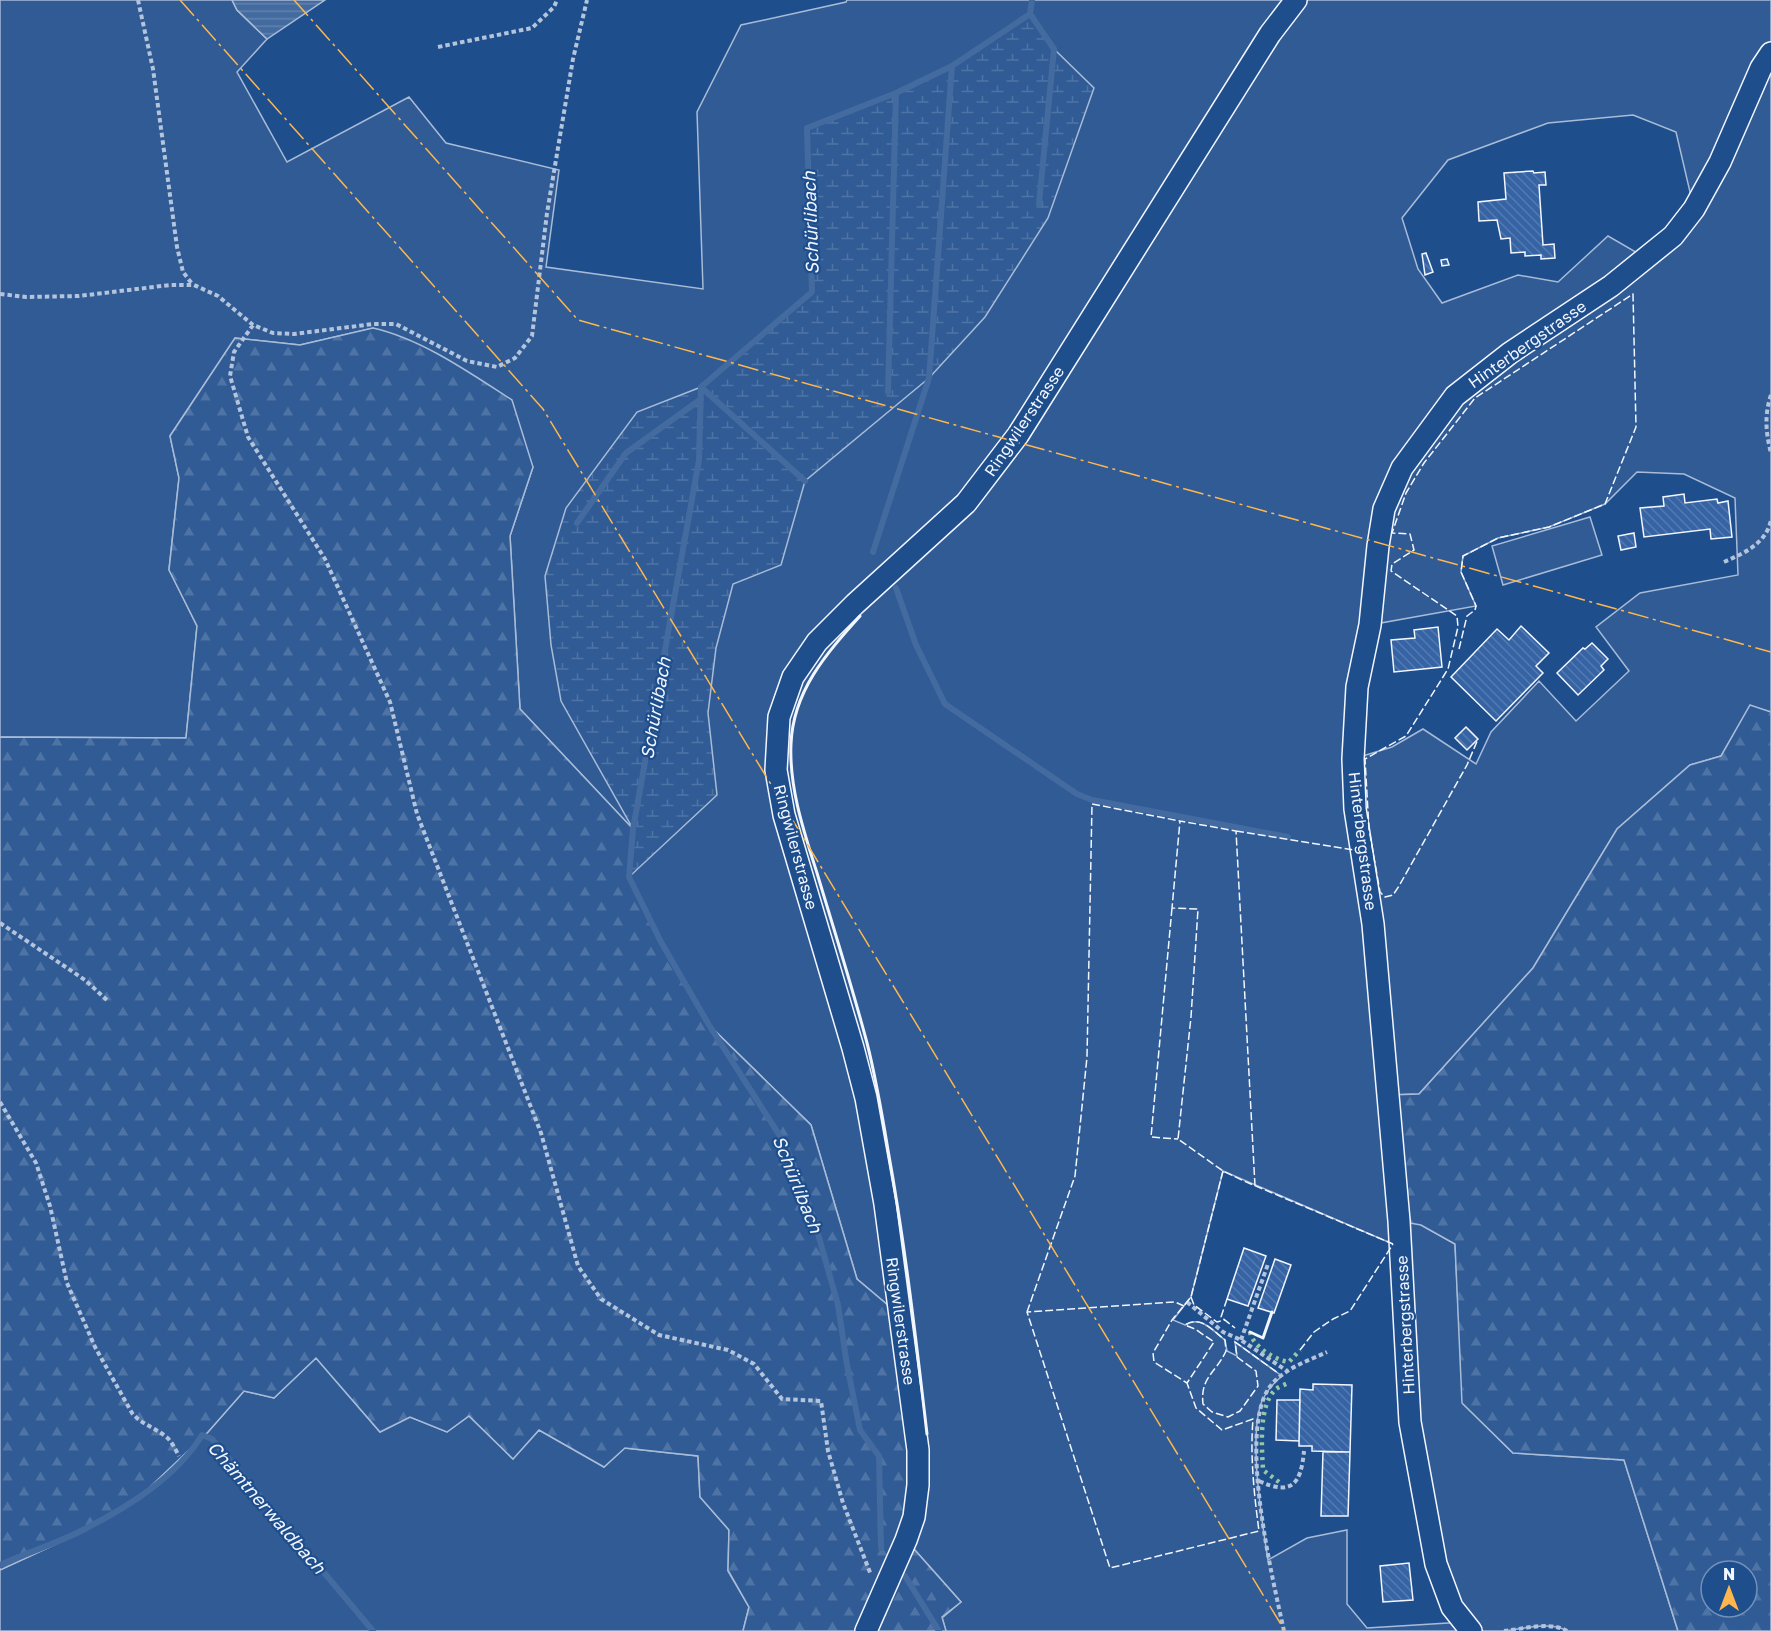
<svg xmlns="http://www.w3.org/2000/svg" width="1771" height="1631" font-family="'Golos Text',sans-serif">
<defs>
<pattern id="forest-firs" width="22" height="20" patternUnits="userSpaceOnUse" patternTransform="scale(1.5)"><rect width="22" height="20" fill="#305b95"/><path d="M5 1l3.5 6h-7zM16 11l3.5 6h-7z" fill="#4e73a5"/></pattern>
<pattern id="wetland-marsh" width="20" height="14" patternUnits="userSpaceOnUse" patternTransform="scale(1.5)"><rect width="20" height="14" fill="#305b95"/><path d="M1 5h8M5 5V1M11 12h8M15 12V8" fill="none" stroke="#4e73a5"/></pattern>
<pattern id="water-rules" width="6" height="5" patternUnits="userSpaceOnUse" patternTransform="scale(1.5)"><rect width="6" height="5" fill="#446ba0"/><path d="M0 2.5h6" fill="none" stroke="#5f81ae"/></pattern>
<pattern id="building-back-hatch" width="6" height="6" patternUnits="userSpaceOnUse" patternTransform="scale(1.5)"><rect width="6" height="6" fill="#3563a3"/><path d="M-1 5l2 2M0 0l6 6M5-1l2 2" fill="none" stroke="#537ab1"/></pattern>
</defs>
<rect width="100%" height="100%" fill="#1f4e8c"/>
<path fill="#305b95" stroke="#a8bbd7" stroke-width="1.5" fill-rule="evenodd" d="M 0,0 L 232,0 L 237,10 L 267,39 L 237,72 L 287,162 L 409,97 L 446,143 L 559,170 L 546,267 L 703,289 L 697,112 L 741,25 L 846,2 L 847,0 L 1771,0 L 1771,712 L 1750,706 L 1721,756 L 1690,765 L 1617,829 L 1533,968 L 1419,1094 L 1389,1095 L 1421,1225 L 1455,1244 L 1463,1404 L 1513,1453 L 1624,1460 L 1678,1631 L 1567,1631 C 1550,1621 1523,1629 1504,1631 L 946,1631 L 942,1618 L 961,1602 L 906,1540 L 902,1317 L 857,1279 L 811,1125 L 709,1025 L 661,942 L 629,877 L 633,829 L 520,709 L 510,536 L 533,467 L 373,328 L 300,345 L 235,338 L 170,436 L 179,478 L 169,569 L 197,626 L 186,738 L 0,737 ZM 1633,115 L 1676,132 L 1694,209 L 1646,258 L 1608,236 L 1558,282 L 1518,275 L 1442,303 L 1418,269 L 1402,218 L 1448,160 L 1548,123 ZM 1637,472 L 1684,474 L 1735,498 L 1738,575 L 1640,593 L 1596,627 L 1629,671 L 1576,721 L 1539,681 L 1491,732 L 1476,764 L 1423,729 L 1392,747 L 1353,759 L 1370,625 L 1476,606 L 1461,572 L 1463,556 L 1498,538 L 1549,527 L 1605,504 ZM 1223,1171 L 1400,1247 L 1436,1562 L 1464,1622 L 1367,1628 L 1347,1604 L 1347,1530 L 1307,1538 L 1268,1560 C 1262,1522 1248,1436 1262,1401 C 1267,1390 1273,1384 1282,1376 L 1235,1342 L 1237,1356 L 1227,1351 L 1225,1340 C 1212,1330 1201,1315 1185,1325 L 1173,1320 L 1191,1297 Z
M 1590,517 L 1602,555 L 1503,585 L 1492,546 Z
M 316,1358 L 380,1432 L 410,1417 L 447,1432 L 469,1416 L 513,1459 L 539,1430 L 604,1467 L 624,1448 L 698,1456 L 700,1497 L 729,1530 L 728,1571 L 749,1607 L 743,1631 L 0,1631 L 0,1570 L 84,1531 L 208,1432 L 244,1391 L 274,1398 Z"/>
<path fill="url(#forest-firs)" stroke="#a8bbd7" stroke-width="1.5" fill-rule="evenodd" d="M 373,328 C 422,339 470,373 512,400 L 533,467 L 510,536 L 520,709 L 633,829 L 629,877 L 661,942 L 709,1025 L 811,1125 L 857,1279 L 902,1317 L 918,1450 L 906,1540 L 961,1602 L 942,1617 L 946,1631 L 743,1631 L 749,1607 L 728,1570 L 729,1530 L 700,1497 L 698,1456 L 625,1448 L 604,1467 L 539,1430 L 513,1459 L 469,1416 L 447,1432 L 410,1417 L 380,1432 L 316,1358 L 274,1398 L 244,1391 L 208,1432 L 132,1504 L 84,1531 L 0,1570 L 0,737 L 186,738 L 197,626 L 169,570 L 179,478 L 170,436 L 235,338 L 300,345 Z
M 1750,705 L 1771,712 L 1771,1631 L 1678,1631 L 1624,1460 L 1513,1453 L 1462,1403 L 1455,1244 L 1421,1225 L 1399,1221 L 1388,1095 L 1419,1094 L 1533,968 L 1617,829 L 1690,765 L 1721,756 ZM 1711,1571 L 1747,1571 L 1747,1607 L 1711,1607 Z"/>
<path fill="url(#wetland-marsh)" stroke="#a8bbd7" stroke-width="1.5" d="M 1030,14 L 1054,49 L 1094,88 L 1048,218 L 985,317 L 929,378 L 805,481 L 781,565 L 733,584 L 716,648 L 708,713 L 717,795 L 629,877 L 633,829 L 561,701 L 551,645 L 545,576 L 566,508 L 637,412 L 701,387 L 812,293 L 807,128 L 896,93 L 952,66 Z"/>
<path fill="url(#water-rules)" stroke="#a8bbd7" stroke-width="1.5" d="M 232,0 L 325,0 L 267,39 L 237,10 Z"/>
<g fill="none" stroke-linecap="round" stroke-linejoin="round">
<path stroke="#446ba0" stroke-width="6" d="M 1030,14 L 1054,49 L 1039,204
M 701,387 L 805,481
M 888,392 L 896,93
M 577,523 L 626,453 L 701,399
M 873,552 L 929,378 L 952,66
M 896,588 L 916,645 L 945,704 L 1077,794 L 1092,800 L 1288,837
M 881,1548 L 879,1456 L 860,1430 L 847,1365 L 838,1305 L 813,1216 L 785,1144 L 709,1025 L 661,942 L 629,877 L 633,829 L 699,460 L 701,387 L 812,292 L 807,128 L 896,93 L 952,66 L 1030,14 L 1032,0
M 0,1565 C 26,1553 55,1544 81,1531 C 126,1508 176,1478 202,1435 L 212,1439 L 373,1631
M 905,1576 L 939,1631"/>
</g>
<path fill="url(#building-back-hatch)" stroke="#f2f6ff" stroke-width="1.5" d="M 1533,171 L 1534,173 L 1545,172 L 1546,185 L 1539,185 L 1543,245 L 1554,244 L 1555,258 L 1541,259 L 1541,255 L 1525,256 L 1525,252 L 1511,253 L 1510,238 L 1501,239 L 1497,220 L 1479,221 L 1478,202 L 1506,199 L 1504,173 Z
M 1426,253 L 1433,272 L 1425,275 L 1422,254 Z
M 1447,259 L 1449,265 L 1442,266 L 1441,260 Z
M 1684,494 L 1685,503 L 1717,499 L 1718,503 L 1728,501 L 1732,537 L 1711,539 L 1710,529 L 1644,537 L 1640,508 L 1664,506 L 1663,497 Z
M 1634,533 L 1636,547 L 1621,550 L 1618,536 Z
M 1521,626 L 1549,653 L 1536,666 L 1543,673 L 1496,721 L 1451,677 L 1497,629 L 1509,640 Z
M 1438,627 L 1442,667 L 1394,672 L 1391,640 L 1415,638 L 1414,630 Z
M 1592,643 L 1608,659 L 1601,666 L 1604,670 L 1578,695 L 1557,673 L 1583,648 L 1585,649 Z
M 1466,727 L 1478,739 L 1467,750 L 1455,738 Z
M 1244,1248 L 1266,1256 L 1248,1306 L 1227,1299 Z
M 1275,1259 L 1291,1265 L 1274,1313 L 1258,1308 Z
M 1313,1384 L 1352,1385 L 1350,1452 L 1312,1451 L 1312,1446 L 1299,1446 L 1300,1389 L 1313,1390 Z
M 1277,1400 L 1300,1400 L 1299,1441 L 1276,1440 Z
M 1323,1452 L 1350,1452 L 1348,1516 L 1321,1516 Z
M 1409,1563 L 1413,1600 L 1383,1602 L 1380,1566 Z"/>
<g fill="none" stroke-linecap="round" stroke-linejoin="round">
<g stroke="#f2f6ff" stroke-width="24">
<path id="minor" d="M 866,1631 L 906,1540 L 914,1517 L 918,1485 L 918,1450 L 885,1204 L 866,1098 L 853,1048 L 784,815 L 776,770 L 779,717 L 793,677 L 817,642 L 855,604 L 966,503 L 1018,435 L 1270,34 L 1296,0
M 1471,1631 L 1452,1607 L 1436,1564 L 1410,1422 L 1399,1221 L 1373,924 L 1355,809 L 1353,759 L 1357,687 L 1370,625 L 1378,546 L 1384,509 L 1402,468 L 1455,396 L 1510,353 L 1611,286 L 1673,236 L 1694,209 L 1720,162 L 1761,68 L 1771,53"/>
</g>
<path stroke="#b3c4dc" stroke-width="4" stroke-dasharray="4.5 3" stroke-linecap="butt" d="M 138,0 L 153,69 L 177,247 L 183,272 L 193,285
M 438,47 L 532,28 L 554,7 L 557,0
M 0,294 L 26,297 L 79,296 L 170,285 L 194,285 L 218,296 L 253,325 L 273,333 L 294,334 L 373,324 L 396,324 L 467,361 L 497,367 L 515,358 L 532,336 L 547,213 L 573,59 L 587,0
M 253,325 L 234,352 L 230,376 L 248,437 L 325,559 L 390,702 L 417,814 L 541,1133 L 578,1266 L 601,1299 L 659,1335 L 728,1350 L 754,1364 L 782,1399 L 821,1401 L 828,1451 L 843,1503 L 871,1575
M 1771,395 C 1764,415 1766,434 1771,453
M 1724,562 C 1744,553 1766,544 1771,520
M 0,923 L 85,980 L 108,1001
M 0,1102 L 36,1163 L 50,1206 L 67,1283 L 95,1347 L 132,1413 C 141,1424 154,1427 165,1436 C 172,1441 175,1449 179,1456
M 1187,1302 L 1223,1332 L 1241,1340 L 1287,1371
M 1241,1340 L 1268,1264
M 1259,1481 C 1292,1496 1301,1484 1304,1451
M 1284,1631 C 1272,1576 1238,1434 1269,1388 C 1282,1369 1308,1361 1327,1352
M 1504,1631 C 1523,1629 1550,1621 1567,1631"/>
<use href="#minor" stroke="#1f4e8c" stroke-width="21"/>
<path stroke="#97c8a6" stroke-width="4.5" stroke-dasharray="3 4.5" stroke-linecap="butt" d="M 1250,1332 C 1253,1347 1275,1360 1289,1362 L 1300,1350
M 1279,1482 L 1263,1470 C 1262,1449 1258,1407 1275,1390 C 1278,1387 1284,1385 1288,1383"/>
<path stroke="#f2f6ff" stroke-width="1.5" stroke-dasharray="8 3" stroke-linecap="butt" d="M 1459,649 L 1467,616 L 1475,610 L 1476,606 L 1461,572 L 1463,556 L 1498,538 L 1549,527 L 1605,504 L 1636,427 L 1633,294 L 1475,398 L 1424,463 L 1406,493 L 1392,533 L 1410,534 L 1414,550 L 1392,564 L 1391,571 L 1457,616 L 1458,627 L 1448,669 L 1406,736 L 1365,759 L 1369,829 L 1380,892 L 1385,897 L 1393,895 L 1399,886 L 1467,765 L 1478,739
M 1236,831 L 1354,850 L 1355,853
M 1172,908 L 1151,1137 L 1178,1139
M 1223,1171 L 1191,1297 L 1172,1320 L 1153,1353 L 1154,1362 L 1187,1383 L 1214,1342 L 1195,1329 L 1185,1325 C 1201,1315 1212,1330 1225,1340 L 1226,1351 C 1216,1373 1200,1377 1203,1404 L 1212,1412 L 1228,1417 L 1240,1411 L 1258,1386 L 1256,1371 L 1237,1357 L 1235,1342 L 1278,1373
M 1255,1186 L 1236,831 L 1180,821 L 1172,908 L 1198,909 L 1191,1017 L 1178,1139 L 1223,1171 L 1244,1181 L 1393,1244
M 1191,1297 L 1194,1305 L 1217,1322 L 1225,1320
M 1227,1299 L 1221,1317 L 1235,1328
M 1184,1306 L 1175,1302 L 1027,1312 L 1110,1568 L 1259,1531 C 1254,1494 1250,1456 1253,1419 L 1222,1430 L 1196,1408 L 1187,1383
M 1027,1312 L 1075,1176 L 1087,1057 L 1092,804 L 1180,821
M 1300,1350 L 1314,1332 L 1333,1319 L 1350,1311 L 1393,1244"/>
<path stroke="#f2f6ff" stroke-width="3" d="M 860,616 C 826,654 793,691 791,744 C 789,788 804,832 817,873 C 834,930 852,986 867,1043 C 876,1078 882,1114 888,1150 C 905,1244 916,1339 927,1434
M 1250,1332 L 1263,1338 L 1272,1312"/>
<path stroke="#ffb74d" stroke-width="1.5" stroke-dasharray="21 4.5 3 4.5" stroke-linecap="butt" d="M 180,0 L 543,409 L 1285,1631
M 294,0 L 578,320 L 1771,652"/>
</g>
<g text-anchor="middle" dominant-baseline="central" stroke-width="4.5" stroke-linejoin="round" paint-order="stroke">
<g font-size="16" fill="#f2f6ff" stroke="#1f4e8c">
<text transform="translate(1527 344) rotate(-35)">Hinterbergstrasse</text>
<text transform="translate(1024 421) rotate(-56)">Ringwilerstrasse</text>
<text transform="translate(1363 841) rotate(83)">Hinterbergstrasse</text>
<text transform="translate(796 847) rotate(75)">Ringwilerstrasse</text>
<text transform="translate(901 1321) rotate(82)">Ringwilerstrasse</text>
<text transform="translate(1405 1325) rotate(-93)">Hinterbergstrasse</text>
</g>
<g font-size="18" font-style="italic" fill="#f2f6ff" stroke="#1f4e8c">
<text transform="translate(810 223) rotate(-92)">Schürlibach</text>
<text transform="translate(655 708) rotate(-80)">Schürlibach</text>
<text transform="translate(798 1184) rotate(68)">Schürlibach</text>
<text transform="translate(267 1507) rotate(49)">Chämtnerwaldbach</text>
</g>
</g>
<g transform="translate(1729 1589)"><circle r="28" fill="#1f4e8c" stroke="#7391ba" stroke-width="1.5"/>
<path d="M0-4.5L10 22L0 15L-10 22Z" fill="#ffb74d"/>
<text y="-9" font-size="16" font-weight="bold" text-anchor="middle" fill="#f2f6ff">N</text>
</g>
</svg>
